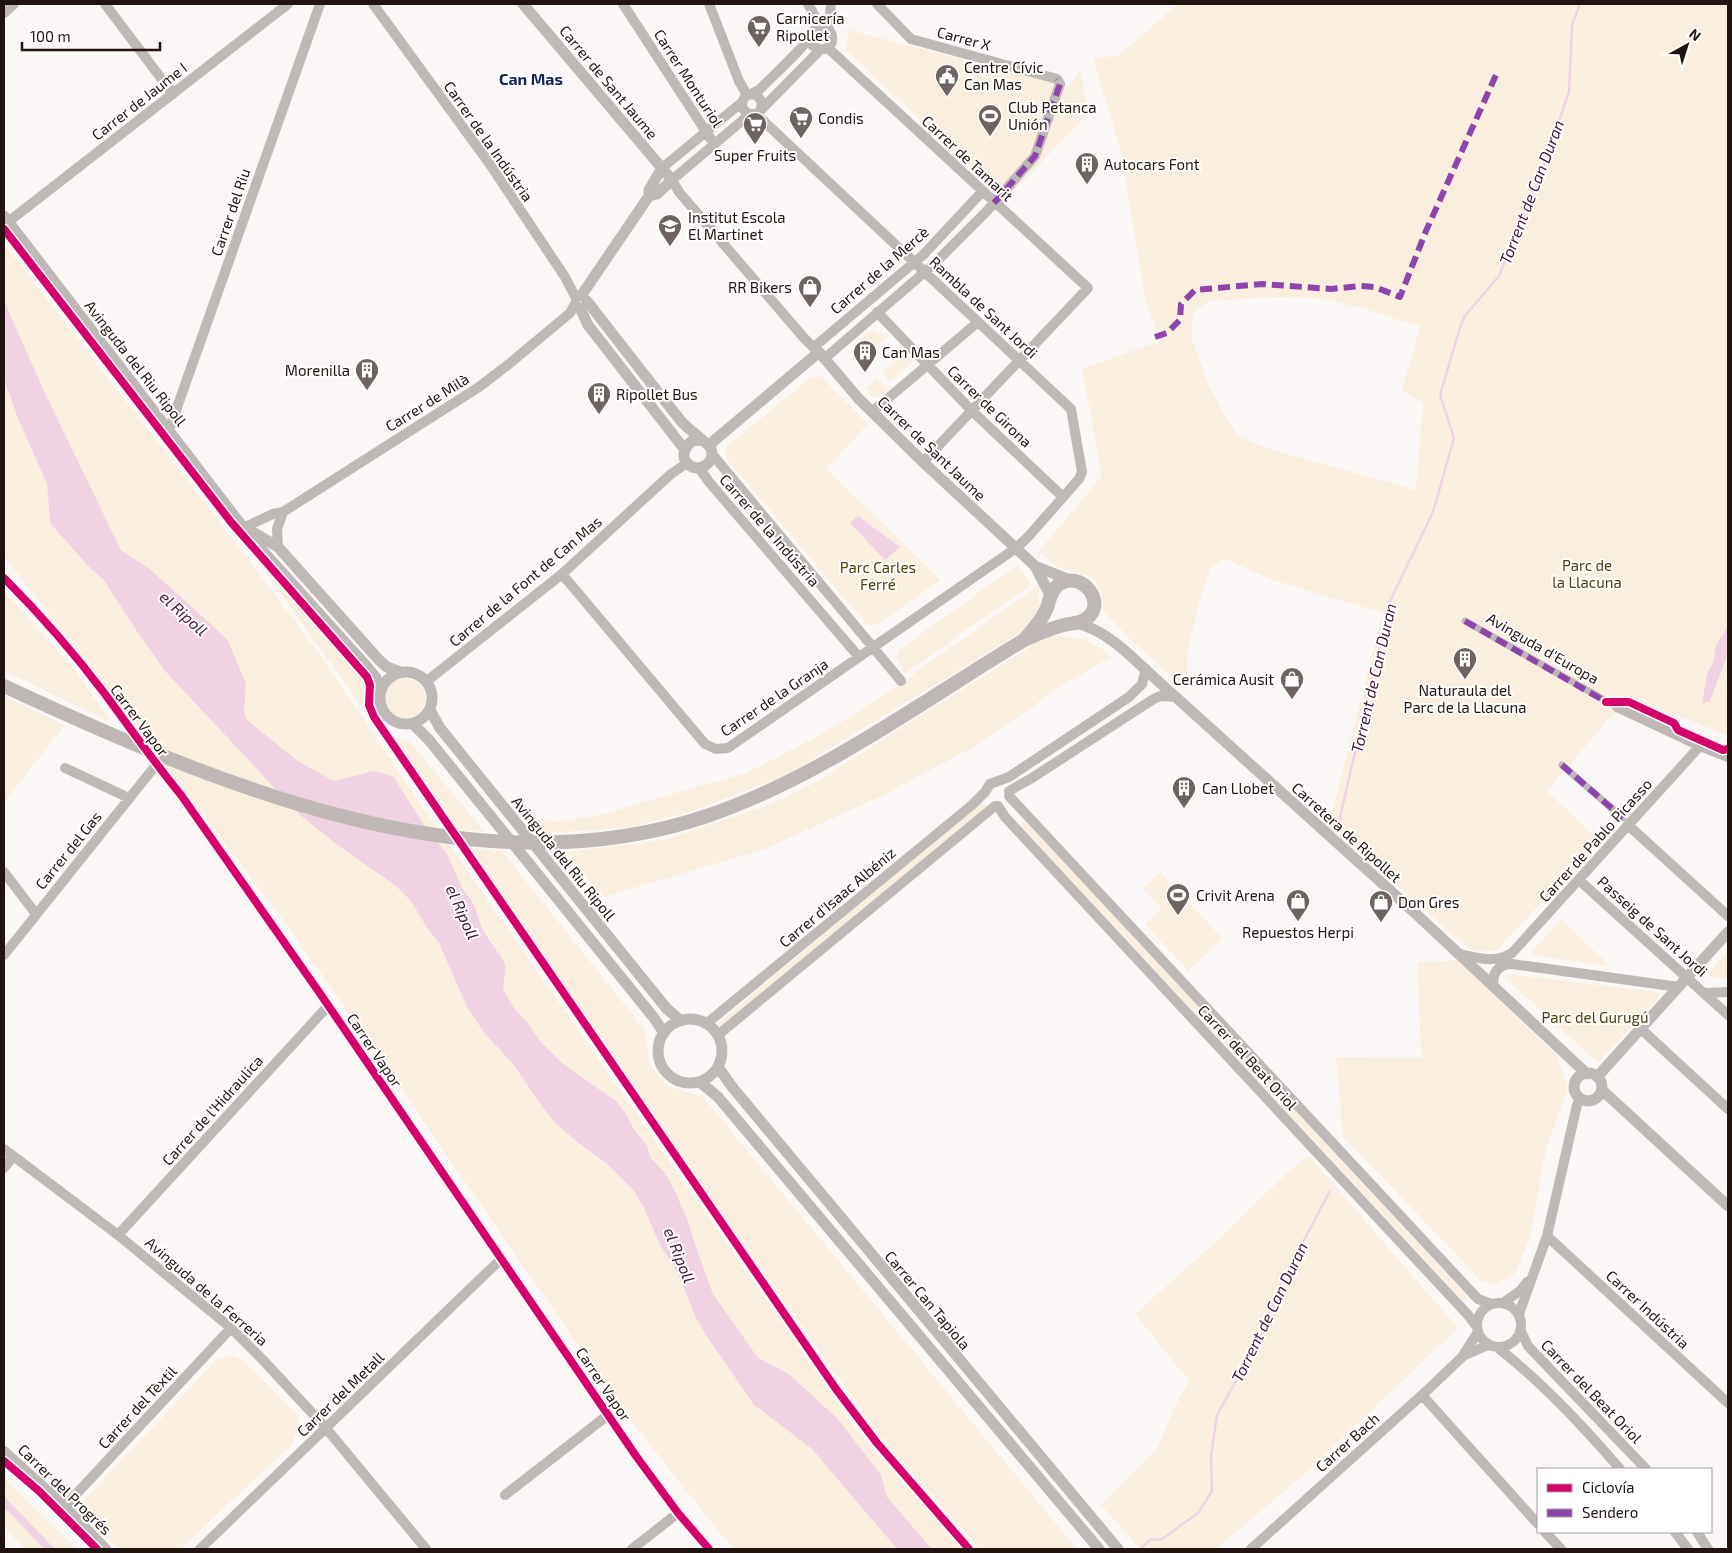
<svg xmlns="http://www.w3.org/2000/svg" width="1732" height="1553" font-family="'Exo 2',sans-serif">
<rect width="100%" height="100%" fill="#fcf7f7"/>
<path fill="#faefdf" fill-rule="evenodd" d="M 1178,4 L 1728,4 L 1728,736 L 1683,717 L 1614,713 L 1547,791 L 1600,841 L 1496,951 L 1470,950 L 1348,842 L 1328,828 L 1383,613 L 1269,579 L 1226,559 L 1210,568 L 1199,602 L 1187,656 L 1187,691 L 1129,638 L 1104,612 L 1101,591 L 1093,578 L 1055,566 L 1038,552 L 1102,476 L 1082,369 L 1161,341 L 1145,299 L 1122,155 L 1093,59 L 1119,55 ZM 1276,297 L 1324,299 L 1365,309 L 1420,327 L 1402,391 L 1423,403 L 1416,490 L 1273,450 L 1238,437 L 1210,389 L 1192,339 L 1193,312 L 1210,301 Z
M 849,30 L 1069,87 L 1080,71 L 1089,113 L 1005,200 L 845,49 Z
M 4,244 L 236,543 L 317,651 L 429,816 L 856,1429 L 961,1549 L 932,1549 L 887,1497 L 881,1475 L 838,1419 L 789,1374 L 758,1358 L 713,1294 L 680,1201 L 665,1173 L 650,1157 L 647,1145 L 616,1101 L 562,1063 L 540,1041 L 528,1023 L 514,1008 L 503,989 L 506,967 L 495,946 L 482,929 L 475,907 L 462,887 L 447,854 L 422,822 L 373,771 L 334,781 L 298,761 L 247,720 L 244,713 L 246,683 L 227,639 L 150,569 L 121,550 L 45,393 L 4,301 Z
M 873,329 L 877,333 L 880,331 L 885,336 L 888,334 L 889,336 L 868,355 L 866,353 L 867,351 L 858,341 Z
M 904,351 L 913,361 L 890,382 L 883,372 Z
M 821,376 L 868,424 L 827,469 L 941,580 L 876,625 L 867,625 L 729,462 L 725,453 L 727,446 L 811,377 Z
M 877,378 L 888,390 L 879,397 L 872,397 L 865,388 Z
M 4,379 L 17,416 L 47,484 L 50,523 L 89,567 L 103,579 L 136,630 L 166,672 L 300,815 L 336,844 L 396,886 L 411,901 L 439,943 L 467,1007 L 485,1034 L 513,1064 L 543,1108 L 556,1124 L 580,1144 L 606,1163 L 633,1190 L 644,1208 L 660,1245 L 677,1271 L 696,1318 L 706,1335 L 754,1405 L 812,1449 L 897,1549 L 733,1549 L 627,1416 L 295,936 L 96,674 L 4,556 Z
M 240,536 L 348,657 L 368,685 L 365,698 L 369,713 L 376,724 L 388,736 L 410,742 L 485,832 L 448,828 Z
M 1017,565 L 1032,584 L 905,673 L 896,657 L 900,649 Z
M 1038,586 C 1043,610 1036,617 1020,633 L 786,775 L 690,812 L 626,828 L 544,833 L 532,820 L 558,821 L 595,816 L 746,773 L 822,734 L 910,678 L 914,673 Z
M 4,592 L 71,665 L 112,723 L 4,671 Z
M 1052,636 C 1080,637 1092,639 1113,658 L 1103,661 L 1068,682 L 977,745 L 886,794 L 765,849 L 603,897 L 564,852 L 664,840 L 763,807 L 809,786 L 1033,645 Z
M385 698a20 20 0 1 1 40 0a20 20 0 1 1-40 0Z
M 4,696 L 65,725 L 4,802 Z
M 981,802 L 988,809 L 720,1031 L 716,1025 Z
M 1025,820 L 1467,1296 L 1463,1301 L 1020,825 Z
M 462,848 L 502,851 L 645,1030 L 649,1063 L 668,1086 L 703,1097 L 1077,1549 L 979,1549 L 882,1439 Z
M 1160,872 L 1223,939 L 1188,971 L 1145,924 L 1162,908 L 1143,888 Z
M 1561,919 L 1611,967 L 1533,955 L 1531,952 Z
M 1728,951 L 1728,978 L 1711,978 L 1708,973 Z
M 1458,960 L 1557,1056 L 1568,1088 L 1546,1149 L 1530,1238 L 1515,1273 L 1495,1285 L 1482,1282 L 1343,1136 L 1336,1057 L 1424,1058 L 1421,1052 L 1417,963 Z
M 1508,974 L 1657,992 L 1660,996 L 1598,1063 L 1504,977 Z
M 1309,1156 L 1458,1328 L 1307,1472 L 1216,1549 L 1140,1549 L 1101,1505 L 1157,1449 L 1174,1408 L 1189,1381 L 1135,1314 L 1208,1249 L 1291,1169 Z
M 230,1355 L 243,1360 L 299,1417 L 297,1431 L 291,1446 L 180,1549 L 119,1549 L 82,1510 L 82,1502 L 217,1359 Z
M 4,1478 L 77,1549 L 55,1549 L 4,1496 Z
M 4,1507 L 44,1549 L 25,1549 L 4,1527 Z"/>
<path fill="#f0d2e3" d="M 4,301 L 45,393 L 121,550 L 150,569 L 227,639 L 246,683 L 244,712 L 247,720 L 298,761 L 334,781 L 373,771 L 393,776 L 422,822 L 447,854 L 462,887 L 475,907 L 482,929 L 502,958 L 506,967 L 503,989 L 514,1008 L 528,1023 L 540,1041 L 562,1063 L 616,1101 L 626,1114 L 634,1129 L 647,1145 L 650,1157 L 665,1173 L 675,1191 L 688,1221 L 694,1241 L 713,1294 L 758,1358 L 789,1374 L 838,1419 L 881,1475 L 887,1497 L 932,1549 L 897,1549 L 812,1449 L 754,1405 L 706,1335 L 696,1318 L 677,1271 L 660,1245 L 644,1208 L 633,1190 L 606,1163 L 580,1144 L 556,1124 L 543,1108 L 513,1064 L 485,1034 L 467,1007 L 439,943 L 426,926 L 411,901 L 396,886 L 336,844 L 300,815 L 166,672 L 136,630 L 103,579 L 89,567 L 50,523 L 47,484 L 17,416 L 4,379 Z
M 858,516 L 900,547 L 885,560 L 850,523 Z
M 1728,626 L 1728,653 L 1710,701 L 1702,704 L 1707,674 L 1713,663 L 1716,645 Z
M 4,1496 L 55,1549 L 44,1549 L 4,1507 Z"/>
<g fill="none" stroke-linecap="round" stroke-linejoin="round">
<path stroke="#f0d2e3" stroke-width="2.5" d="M 1338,826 L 1390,601 L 1433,512 L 1454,438 L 1440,395 L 1459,331 L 1464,317 L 1499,276 L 1537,185 L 1569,92 L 1572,25 L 1580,4
M 1141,1548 L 1150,1540 L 1162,1539 L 1198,1513 L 1212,1491 L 1211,1456 L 1217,1415 L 1263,1332 L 1278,1289 L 1330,1191"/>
<path stroke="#beb9b6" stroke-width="7" d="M 1465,621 L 1617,707
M 1562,765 L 1623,818"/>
<path stroke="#beb9b6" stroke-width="10" d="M 105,4 L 173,94
M 373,4 L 489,163 L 565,277 L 576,298
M 623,4 L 714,144
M 709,4 L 739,81 L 747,95
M 808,4 L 821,27
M 4,13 L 14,4
M 828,29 L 831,4
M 828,48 L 1088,288 L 923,462
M 753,93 L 759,90 C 773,76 788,62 801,48 C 806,43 810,33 816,29 C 829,21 838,39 828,48 L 820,50 L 812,45 L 811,36
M 761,109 L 762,102 L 756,94 L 747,95 C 736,104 745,118 758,113 L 820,50
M 662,168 L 741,103
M 672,180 L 679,192 L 804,338 L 818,352
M 672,180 L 750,114
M 8,222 L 288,4
M 877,312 L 972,411 L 1063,497
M 814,347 L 923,255 L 982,192
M 824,359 L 934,264 L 986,212 L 1035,156 L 1060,84 L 1057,79 L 911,39 L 877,4
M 872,412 L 978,322
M 169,430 L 320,4
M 712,454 L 901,681
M 699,468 L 709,482 L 859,657
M 245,527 L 273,514 L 283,512 L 479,387 L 509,364 L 570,313 L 575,304
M 278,547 L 277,529 L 283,512
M 562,574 L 705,744 L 716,749 L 728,748 L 1016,548 L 1027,538 L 1079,479 L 1082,472 L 1071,409 L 756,114
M 4,578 C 40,614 74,653 105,694 C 130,728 154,762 181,795 L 319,992 L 636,1456 L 678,1513 L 709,1549
M 427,681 L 562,574 L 671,474 L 687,463
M 1617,707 L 1700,746 L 1728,757
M 65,768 L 129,798
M 1009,791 L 1032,778 L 1152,700 L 1160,696 L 1177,697
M 1009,796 L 1478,1299 L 1492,1304
M 998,806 L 1005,817 L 1468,1315 L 1477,1327
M 1628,825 L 1728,916
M 4,872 L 36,914
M 1579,880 L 1728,1015
M 1459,954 C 1478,958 1494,964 1512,953 L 1700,746
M 4,955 L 156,765
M 1494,987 C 1491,974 1498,964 1512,964 L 1679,987
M 1705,993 L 1728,992
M 706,1024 L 972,805 L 985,792 L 990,784 L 1009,777 L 1129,697 L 1142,684 L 1146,669
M 1641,1029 L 1728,1109
M 718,1035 L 995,806
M 4,1149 L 118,1235 L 231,1328 L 263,1360 L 325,1427 L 426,1549
M 4,1168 L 13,1156
M 118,1235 L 328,1006
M 1547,1236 L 1728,1403
M1477 1325a22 22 0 1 1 44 0a22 22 0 1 1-44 0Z
M 1503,1303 L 1521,1290 L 1527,1282
M 1519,1314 L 1547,1236 L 1577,1105 L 1580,1099
M 1521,1331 L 1528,1346 L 1646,1469
M 1498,1348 C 1542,1382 1584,1427 1620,1469
M 1463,1356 L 1488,1345
M 1422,1395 L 1538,1524
M 4,1451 L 65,1506 L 106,1549
M 505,1495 L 608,1415
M 65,1506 L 231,1328
M 1545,1532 L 1561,1549
M 1675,1532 L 1688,1549
M 1697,1532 L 1708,1549
M 200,1549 L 501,1259
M 632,1549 L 678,1513
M 1251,1549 L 1422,1395 L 1462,1357 L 1478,1332"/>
<path stroke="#beb9b6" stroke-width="11" d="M 523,4 L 672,180 L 657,194 L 649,196
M 4,216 L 252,539 L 368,668 L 376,678 L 381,690
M 581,296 L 649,196 L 649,190 L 662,168
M 587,301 C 618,341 649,381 681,421 C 687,429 709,443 711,449 C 716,463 698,474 688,464 C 680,456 685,447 692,441 L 702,440
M 580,308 L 588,325 L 685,450
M 709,445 L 819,352 L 858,398 L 923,462 L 1035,566 L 1070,580
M 246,528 L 278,547 L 379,660 L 387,667 L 400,672
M 1035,566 L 1050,595
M 1077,623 C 1106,631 1127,652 1148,672 L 1415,913 L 1587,1074
M380 698a26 26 0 1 1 52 0a26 26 0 1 1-52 0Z
M 430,710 L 440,728 L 667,1009 L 681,1021
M 413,724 L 429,740 L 654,1018 L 664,1033
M658 1051a32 32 0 1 1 64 0a32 32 0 1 1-64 0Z
M 718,1067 L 733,1088 L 1118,1549
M1574 1087a14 14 0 1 1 28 0a14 14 0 1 1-28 0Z
M 1597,1077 L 1728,932
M 700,1082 L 718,1097 L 1099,1549
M 1602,1090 L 1728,1206"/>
<path stroke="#beb7b5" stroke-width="14" d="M 4,686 C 215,784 473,895 707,816 C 821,777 921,702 1024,640 C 1037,635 1050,628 1064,625 C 1071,623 1079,624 1086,619 C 1109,603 1080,568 1058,585 C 1049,592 1050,603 1045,612 C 1040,623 1031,631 1024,640"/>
<path stroke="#8e44ad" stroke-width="6" stroke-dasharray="12 6" stroke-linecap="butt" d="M 994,203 L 1035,156 L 1060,84 L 1057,79
M 1155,337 L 1167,333 L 1180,320 L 1181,304 L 1195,290 L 1262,284 L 1331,289 L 1360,286 L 1375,287 L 1400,297 L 1426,231 L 1496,75
M 1465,621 L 1610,704
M 1562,765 L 1623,818"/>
<g stroke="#fff" stroke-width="11">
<path id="cycleway" d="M 4,229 L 231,522 L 367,677 L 370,685 L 369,705 L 374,717 L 836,1389 L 877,1443 L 969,1549
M 4,578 C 40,614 74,653 105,694 C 130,728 154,762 181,795 L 319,992 L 636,1456 L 678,1513 L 709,1549
M 1606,702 L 1629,702 L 1674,723 L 1678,730 L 1723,750 L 1728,749
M 4,1461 L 39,1491 L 97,1549"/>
</g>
<use href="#cycleway" stroke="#d6006c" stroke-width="8"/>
</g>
<defs>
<g id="supermarket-pin" transform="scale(1.25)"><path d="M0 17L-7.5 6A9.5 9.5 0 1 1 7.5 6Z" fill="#6e6361" stroke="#fff"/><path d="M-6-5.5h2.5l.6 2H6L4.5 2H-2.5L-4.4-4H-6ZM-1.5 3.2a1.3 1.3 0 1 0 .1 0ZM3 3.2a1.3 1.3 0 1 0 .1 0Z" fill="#fff"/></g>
<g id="civic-pin" transform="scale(1.25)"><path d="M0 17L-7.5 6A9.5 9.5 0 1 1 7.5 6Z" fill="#6e6361" stroke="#fff"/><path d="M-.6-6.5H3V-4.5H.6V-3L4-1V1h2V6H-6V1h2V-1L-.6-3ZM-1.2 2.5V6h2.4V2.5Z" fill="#fff"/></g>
<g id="stadium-pin" transform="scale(1.25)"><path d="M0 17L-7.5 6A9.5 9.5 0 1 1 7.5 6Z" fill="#6e6361" stroke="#fff"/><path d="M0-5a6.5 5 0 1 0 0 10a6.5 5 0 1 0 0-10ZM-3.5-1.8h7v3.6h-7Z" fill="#fff"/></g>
<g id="building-pin" transform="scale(1.25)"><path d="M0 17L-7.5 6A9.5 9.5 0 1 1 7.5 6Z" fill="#6e6361" stroke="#fff"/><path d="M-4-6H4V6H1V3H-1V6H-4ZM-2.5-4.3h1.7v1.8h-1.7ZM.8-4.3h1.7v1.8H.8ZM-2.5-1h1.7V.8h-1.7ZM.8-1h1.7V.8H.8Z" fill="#fff"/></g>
<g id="school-pin" transform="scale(1.25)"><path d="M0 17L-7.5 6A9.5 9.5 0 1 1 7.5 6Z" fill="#6e6361" stroke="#fff"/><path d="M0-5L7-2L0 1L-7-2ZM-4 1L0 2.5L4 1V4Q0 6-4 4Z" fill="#fff"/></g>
<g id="shop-pin" transform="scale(1.25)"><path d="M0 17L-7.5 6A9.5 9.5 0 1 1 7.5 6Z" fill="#6e6361" stroke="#fff"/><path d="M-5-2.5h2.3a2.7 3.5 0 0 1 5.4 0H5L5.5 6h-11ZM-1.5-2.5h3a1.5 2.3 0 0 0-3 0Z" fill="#fff"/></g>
</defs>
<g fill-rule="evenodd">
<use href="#supermarket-pin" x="759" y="27"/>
<use href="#civic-pin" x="947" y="76"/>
<use href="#stadium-pin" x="990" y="116"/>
<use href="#supermarket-pin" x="801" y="118"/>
<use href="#supermarket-pin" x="755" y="124"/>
<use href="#building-pin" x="1087" y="164"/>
<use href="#school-pin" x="670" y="226"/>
<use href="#shop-pin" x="810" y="287"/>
<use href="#building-pin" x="865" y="352"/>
<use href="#building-pin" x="367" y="370"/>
<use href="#building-pin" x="599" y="394"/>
<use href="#building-pin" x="1465" y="659"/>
<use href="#shop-pin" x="1292" y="679"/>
<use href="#building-pin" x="1184" y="788"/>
<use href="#stadium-pin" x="1178" y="895"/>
<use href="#shop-pin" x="1298" y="901"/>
<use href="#shop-pin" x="1381" y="902"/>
</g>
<g text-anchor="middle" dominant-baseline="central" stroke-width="4" stroke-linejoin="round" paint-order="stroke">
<g font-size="15" fill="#211310" stroke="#fff" text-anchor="start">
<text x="776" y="18">Carnicería<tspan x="776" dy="17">Ripollet</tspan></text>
<text x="964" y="67">Centre Cívic<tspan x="964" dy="17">Can Mas</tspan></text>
<text x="1008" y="107">Club Petanca<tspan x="1008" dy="17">Unión</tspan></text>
<text x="818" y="118">Condis</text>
<text x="755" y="155" text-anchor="middle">Super Fruits</text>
<text x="1104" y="164">Autocars Font</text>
<text x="688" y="217">Institut Escola<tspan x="688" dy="17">El Martinet</tspan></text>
<text x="792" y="287" text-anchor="end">RR Bikers</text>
<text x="882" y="352">Can Mas</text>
<text x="350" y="370" text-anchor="end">Morenilla</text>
<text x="616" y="394">Ripollet Bus</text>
<text x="1274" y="679" text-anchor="end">Cerámica Ausit</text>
<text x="1465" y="690" text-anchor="middle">Naturaula del<tspan x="1465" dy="17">Parc de la Llacuna</tspan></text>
<text x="1202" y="788">Can Llobet</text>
<text x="1196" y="895">Crivit Arena</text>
<text x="1398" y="902">Don Gres</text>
<text x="1298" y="932" text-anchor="middle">Repuestos Herpi</text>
</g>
<g font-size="15" fill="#211310" stroke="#fff">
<text transform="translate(964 38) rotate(15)">Carrer X</text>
<text transform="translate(689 78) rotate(57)">Carrer Monturiol</text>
<text transform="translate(609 82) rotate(50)">Carrer de Sant Jaume</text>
<text transform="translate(139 101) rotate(-38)">Carrer de Jaume I</text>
<text transform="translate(489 141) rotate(55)">Carrer de la Indústria</text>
<text transform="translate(968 158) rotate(43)">Carrer de Tamarit</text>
<text transform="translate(230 212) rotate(-71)">Carrer del Riu</text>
<text transform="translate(879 270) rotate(-41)">Carrer de la Mercè</text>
<text transform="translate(984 307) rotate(43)">Rambla de Sant Jordi</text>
<text transform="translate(136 363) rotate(52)">Avinguda del Riu Ripoll</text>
<text transform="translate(427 402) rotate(-32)">Carrer de Milà</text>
<text transform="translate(990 406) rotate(44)">Carrer de Girona</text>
<text transform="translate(932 448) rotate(44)">Carrer de Sant Jaume</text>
<text transform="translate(770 530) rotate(49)">Carrer de la Indústria</text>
<text transform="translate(525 581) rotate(-40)">Carrer de la Font de Can Mas</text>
<text transform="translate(1543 648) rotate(30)">Avinguda d'Europa</text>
<text transform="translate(774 697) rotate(-34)">Carrer de la Granja</text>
<text transform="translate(140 720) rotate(53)">Carrer Vapor</text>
<text transform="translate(1347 832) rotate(42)">Carretera de Ripollet</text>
<text transform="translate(1595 840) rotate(-48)">Carrer de Pablo Picasso</text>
<text transform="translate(68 850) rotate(-51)">Carrer del Gas</text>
<text transform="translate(564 858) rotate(51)">Avinguda del Riu Ripoll</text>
<text transform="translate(837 897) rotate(-40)">Carrer d'Isaac Albéniz</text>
<text transform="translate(1653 926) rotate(42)">Passeig de Sant Jordi</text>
<text transform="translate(375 1050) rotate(56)">Carrer Vapor</text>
<text transform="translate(1248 1057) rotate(47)">Carrer del Beat Oriol</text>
<text transform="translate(212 1110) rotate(-48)">Carrer de l'Hidraulica</text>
<text transform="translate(207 1291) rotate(41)">Avinguda de la Ferreria</text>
<text transform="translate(928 1300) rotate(50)">Carrer Can Tapiola</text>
<text transform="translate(1648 1309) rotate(43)">Carrer Indústria</text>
<text transform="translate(604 1384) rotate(56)">Carrer Vapor</text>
<text transform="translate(1592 1391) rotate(46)">Carrer del Beat Oriol</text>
<text transform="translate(340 1394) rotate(-44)">Carrer del Metall</text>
<text transform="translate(137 1407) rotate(-47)">Carrer del Tèxtil</text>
<text transform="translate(1347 1442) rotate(-42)">Carrer Bach</text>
<text transform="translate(65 1489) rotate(44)">Carrer del Progrés</text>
</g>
<g font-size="15" fill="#523c0d" stroke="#fff">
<text x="1587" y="565">Parc de<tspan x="1587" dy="17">la Llacuna</tspan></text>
<text x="878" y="567">Parc Carles<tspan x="878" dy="17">Ferré</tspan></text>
<text x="1595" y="1017">Parc del Gurugú</text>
</g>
<g font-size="16" font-weight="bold" fill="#12245a" stroke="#fff">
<text x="531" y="78">Can Mas</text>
</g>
<g font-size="16" font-style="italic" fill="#441536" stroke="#fff">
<text transform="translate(1531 192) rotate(-69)">Torrent de Can Duran</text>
<text transform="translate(184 613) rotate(42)">el Ripoll</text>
<text transform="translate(1373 678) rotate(-77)">Torrent de Can Duran</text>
<text transform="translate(463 912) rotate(66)">el Ripoll</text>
<text transform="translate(680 1255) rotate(68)">el Ripoll</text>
<text transform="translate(1269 1312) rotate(-64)">Torrent de Can Duran</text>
</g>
</g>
<rect width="1732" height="1553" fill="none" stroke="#211310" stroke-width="10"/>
<rect x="1537" y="1468" width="175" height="65" fill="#ffffff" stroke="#a6a19f"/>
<rect x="1547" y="1484" width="25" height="8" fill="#d6006c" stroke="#a6a19f"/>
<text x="1582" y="1493" font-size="15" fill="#211310">Ciclovía</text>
<rect x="1547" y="1509" width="25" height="8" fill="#8e44ad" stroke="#a6a19f"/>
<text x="1582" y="1518" font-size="15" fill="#211310">Sendero</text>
<g transform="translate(1687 45) rotate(39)" stroke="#ffffff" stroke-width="4" paint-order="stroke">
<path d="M0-4L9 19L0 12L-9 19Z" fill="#211310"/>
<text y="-8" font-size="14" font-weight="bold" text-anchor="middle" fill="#211310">N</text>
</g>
<path d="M22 42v8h138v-8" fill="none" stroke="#211310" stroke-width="2.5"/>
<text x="30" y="42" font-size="15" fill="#211310" stroke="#ffffff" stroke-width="4" paint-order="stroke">100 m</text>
</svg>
